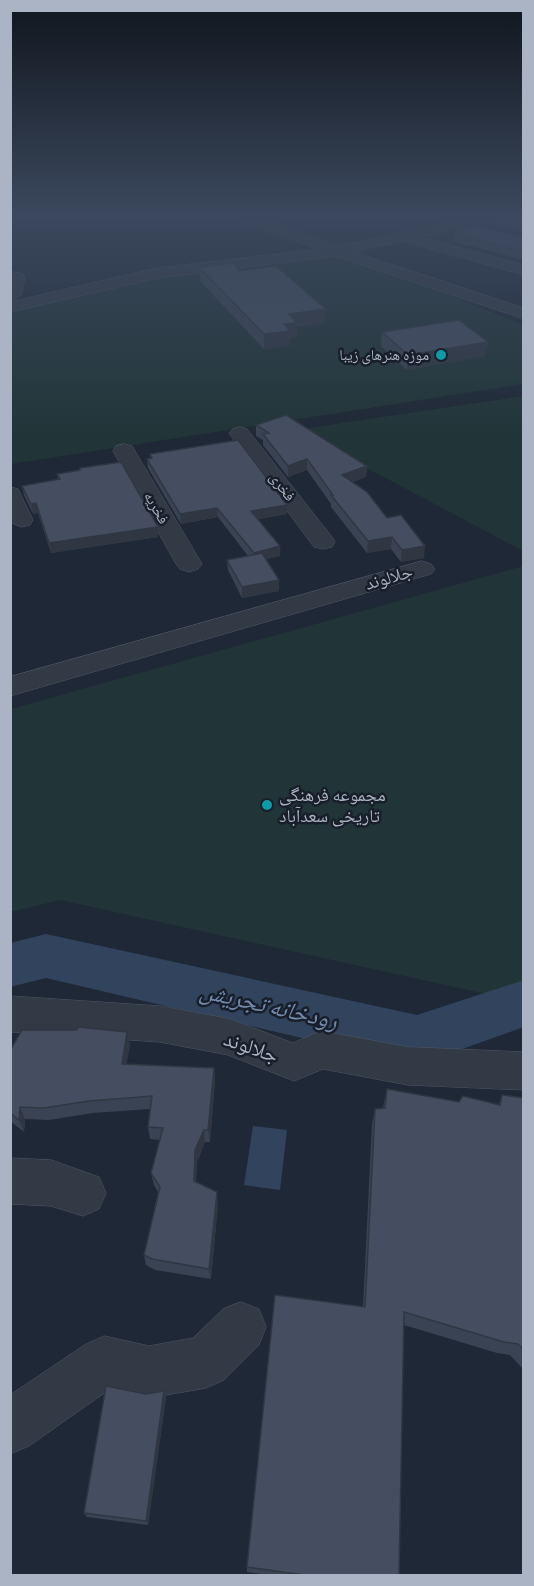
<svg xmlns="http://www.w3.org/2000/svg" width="534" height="1586" font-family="'Source Sans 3','Noto Naskh Arabic',sans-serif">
<rect width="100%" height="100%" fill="#1e2836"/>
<path fill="#213538" d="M 334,255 L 429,287 L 523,325 L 523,384 L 11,464 L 11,311 L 159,275 Z
M 523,396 L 523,551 L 295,430 Z
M 523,566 L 523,1002 L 60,900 L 11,912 L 11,709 Z"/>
<path fill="#31435d" d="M 253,1126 L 287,1130 L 280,1190 L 244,1185 Z"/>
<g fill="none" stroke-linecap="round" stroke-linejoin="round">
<path fill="#31435d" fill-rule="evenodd" d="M 46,934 L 417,1015 L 524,980 L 524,1027 L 417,1065 L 46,978 L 10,987 L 10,943 Z"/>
<g stroke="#4f5765" stroke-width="1">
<path id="minor" d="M 235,216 L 254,216 L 338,246 L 480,216 L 505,216 L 503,219 L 420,237 L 524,265 L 524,275 L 402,241 L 354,252 L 524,308 L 524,319 L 336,256 L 157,278 L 10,312 L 10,302 L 157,268 L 317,249 L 237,219 Z
M 10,271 L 23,274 L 25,277 L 21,295 L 13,300 L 10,299 Z
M 240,427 L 247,429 L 332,537 L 335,542 L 332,547 L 323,549 L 314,547 L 229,433 L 233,429 Z
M 124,444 L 132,446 L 135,451 L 202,564 L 198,569 L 189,572 L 180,569 L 176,564 L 113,451 L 116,446 Z
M 10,487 L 18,489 L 33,520 L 30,525 L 21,527 L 10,522 Z
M 422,561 L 431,564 L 435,569 L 431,574 L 10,696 L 10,677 Z
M 10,996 L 160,1006 L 230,1019 L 293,1043 L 321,1031 L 408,1047 L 524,1052 L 524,1090 L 408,1085 L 323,1069 L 294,1081 L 228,1055 L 160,1042 L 10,1032 Z
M 10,1158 L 51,1160 L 99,1177 L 106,1193 L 99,1209 L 83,1216 L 51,1206 L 10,1204 Z
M 241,1302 L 259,1309 L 266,1327 L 259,1345 L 224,1380 L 206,1388 L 149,1398 L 110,1389 L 29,1446 L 10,1454 L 10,1395 L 86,1344 L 104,1336 L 149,1346 L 193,1338 L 223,1309 Z"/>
</g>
<use href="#minor" fill="#323a46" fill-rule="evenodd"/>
</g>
<path fill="#3a4353" d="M 524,216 L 524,233 L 493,224 L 494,217 Z
M 454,234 L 524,238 L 524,260 L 453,241 Z
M 199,267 L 240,271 L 325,323 L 297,327 L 297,337 L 290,338 L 290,345 L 264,349 L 200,281 Z
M 382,332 L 488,342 L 485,356 L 407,370 L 381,346 Z
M 256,425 L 367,466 L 366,477 L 352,482 L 387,518 L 424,558 L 401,562 L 391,549 L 367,553 L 331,507 L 331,504 L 307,470 L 288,477 L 263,445 L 263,440 L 256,436 Z
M 150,454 L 287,514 L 258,519 L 280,546 L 280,556 L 266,559 L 279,580 L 279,591 L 242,598 L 228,570 L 227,560 L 248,556 L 218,517 L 181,524 L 148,468 L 147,459 L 151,458 Z
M 57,474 L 158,537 L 51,553 L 38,513 L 33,514 L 24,495 L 22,486 L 58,480 Z
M 127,1032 L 130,1045 L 126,1065 L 214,1068 L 215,1081 L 210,1142 L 205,1142 L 197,1162 L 196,1182 L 218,1204 L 211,1279 L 155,1270 L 146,1265 L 144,1255 L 158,1192 L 154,1185 L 151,1173 L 160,1140 L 150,1139 L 148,1127 L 150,1109 L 93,1113 L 49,1120 L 25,1119 L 24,1132 L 10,1121 L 10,1051 Z
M 387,1089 L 459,1102 L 499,1104 L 502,1095 L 524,1098 L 524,1393 L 523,1369 L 510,1355 L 497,1353 L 404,1325 L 399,1575 L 269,1575 L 247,1572 L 247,1567 L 363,1306 L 372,1124 L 375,1109 L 383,1108 Z
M 164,1391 L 166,1397 L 148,1525 L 87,1517 L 84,1513 L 146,1394 Z"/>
<path fill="#303743" d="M 326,309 L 325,323 L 297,327 L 297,337 L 290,338 L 290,345 L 264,349 L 264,334 L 284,324 L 289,314 Z
M 488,342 L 485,356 L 407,370 L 408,355 Z
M 307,459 L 307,470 L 288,477 L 288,466 Z
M 367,466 L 366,477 L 341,487 L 342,475 Z
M 36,503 L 38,513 L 33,514 L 31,504 Z
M 287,505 L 287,514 L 251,521 L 251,511 Z
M 217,508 L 218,517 L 181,524 L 180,514 Z
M 158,527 L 158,537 L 51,553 L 49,543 Z
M 392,537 L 391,549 L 367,553 L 368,541 Z
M 280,546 L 280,556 L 254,562 L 254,553 Z
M 425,546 L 424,558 L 401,562 L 402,550 Z
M 279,580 L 279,591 L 242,598 L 242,587 Z
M 127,1032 L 130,1045 L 124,1077 L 122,1064 Z
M 214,1068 L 215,1081 L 210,1142 L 208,1130 Z
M 20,1107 L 25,1119 L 24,1132 L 19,1120 Z
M 204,1130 L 205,1142 L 197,1162 L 195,1192 L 194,1181 L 195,1150 Z
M 217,1192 L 218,1204 L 211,1279 L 209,1269 Z
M 164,1391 L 166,1397 L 148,1525 L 146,1521 Z"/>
<path fill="#444e60" stroke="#303743" stroke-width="1.5" d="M 497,216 L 524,216 L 524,225 L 494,217 Z
M 474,225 L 524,238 L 524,252 L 454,234 Z
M 234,263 L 240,271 L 276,266 L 326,309 L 289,314 L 297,323 L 284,324 L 290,331 L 264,334 L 199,267 Z
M 459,320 L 488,342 L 408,355 L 382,332 Z
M 286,415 L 367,466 L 342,475 L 367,492 L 387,518 L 401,515 L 425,546 L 402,550 L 392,537 L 368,541 L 331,495 L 333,495 L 307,459 L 288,466 L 263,434 L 269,433 L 256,425 Z
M 238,440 L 287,505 L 251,511 L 280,546 L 254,553 L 217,508 L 180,514 L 147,459 L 152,458 L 150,454 Z
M 121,462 L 158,527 L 49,543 L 36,503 L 31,504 L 22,486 L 60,479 L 57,474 L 80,470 L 80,468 Z
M 262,553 L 279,580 L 242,587 L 227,560 Z
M 78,1027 L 127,1032 L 122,1064 L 214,1068 L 208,1130 L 204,1130 L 195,1150 L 194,1181 L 217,1192 L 209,1269 L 152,1259 L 144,1255 L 160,1187 L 151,1173 L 163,1128 L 148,1127 L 152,1096 L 89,1101 L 44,1108 L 20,1107 L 19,1120 L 10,1113 L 10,1051 L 22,1030 L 77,1030 Z
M 387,1089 L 459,1102 L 463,1096 L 500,1105 L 502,1095 L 524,1098 L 524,1350 L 518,1344 L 504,1342 L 404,1312 L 399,1575 L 304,1575 L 247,1567 L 275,1295 L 365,1307 L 375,1109 L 385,1108 Z
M 106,1386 L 146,1394 L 164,1391 L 146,1521 L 84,1513 Z"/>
<linearGradient id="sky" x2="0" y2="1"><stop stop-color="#10161e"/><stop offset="0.49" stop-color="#3b485d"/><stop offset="1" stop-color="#3b485d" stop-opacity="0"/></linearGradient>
<rect width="534" height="438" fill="url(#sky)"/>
<g fill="#0f9aa8" stroke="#181f2a" stroke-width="2">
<circle cx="441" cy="355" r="6"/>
<circle cx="267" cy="805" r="6"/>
</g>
<g text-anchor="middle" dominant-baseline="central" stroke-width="5" stroke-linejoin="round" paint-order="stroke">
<g font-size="15" fill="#abb4c4" stroke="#181f2a" text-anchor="end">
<text x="429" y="355">موزه هنرهای زیبا</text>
</g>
<g font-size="15" fill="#abb4c4" stroke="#181f2a">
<text transform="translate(282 487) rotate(53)">فخری</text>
<text transform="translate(156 508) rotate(60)">فخریه</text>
</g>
<g font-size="18" fill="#abb4c4" stroke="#181f2a">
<text transform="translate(389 578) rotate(-16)">جلالوند</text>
</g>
<g font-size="18" fill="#abb4c4" stroke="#181f2a" text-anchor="start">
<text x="279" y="795">مجموعه فرهنگی<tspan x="279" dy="21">تاریخی سعدآباد</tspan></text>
</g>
<g font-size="21" fill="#abb4c4" stroke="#181f2a">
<text transform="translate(251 1047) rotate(19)">جلالوند</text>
</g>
<g font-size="24" font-style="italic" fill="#738aad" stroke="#181f2a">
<text transform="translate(269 1006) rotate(13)">رودخانه تجریش</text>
</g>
</g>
<rect width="534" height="1586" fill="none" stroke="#abb4c4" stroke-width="24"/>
</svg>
